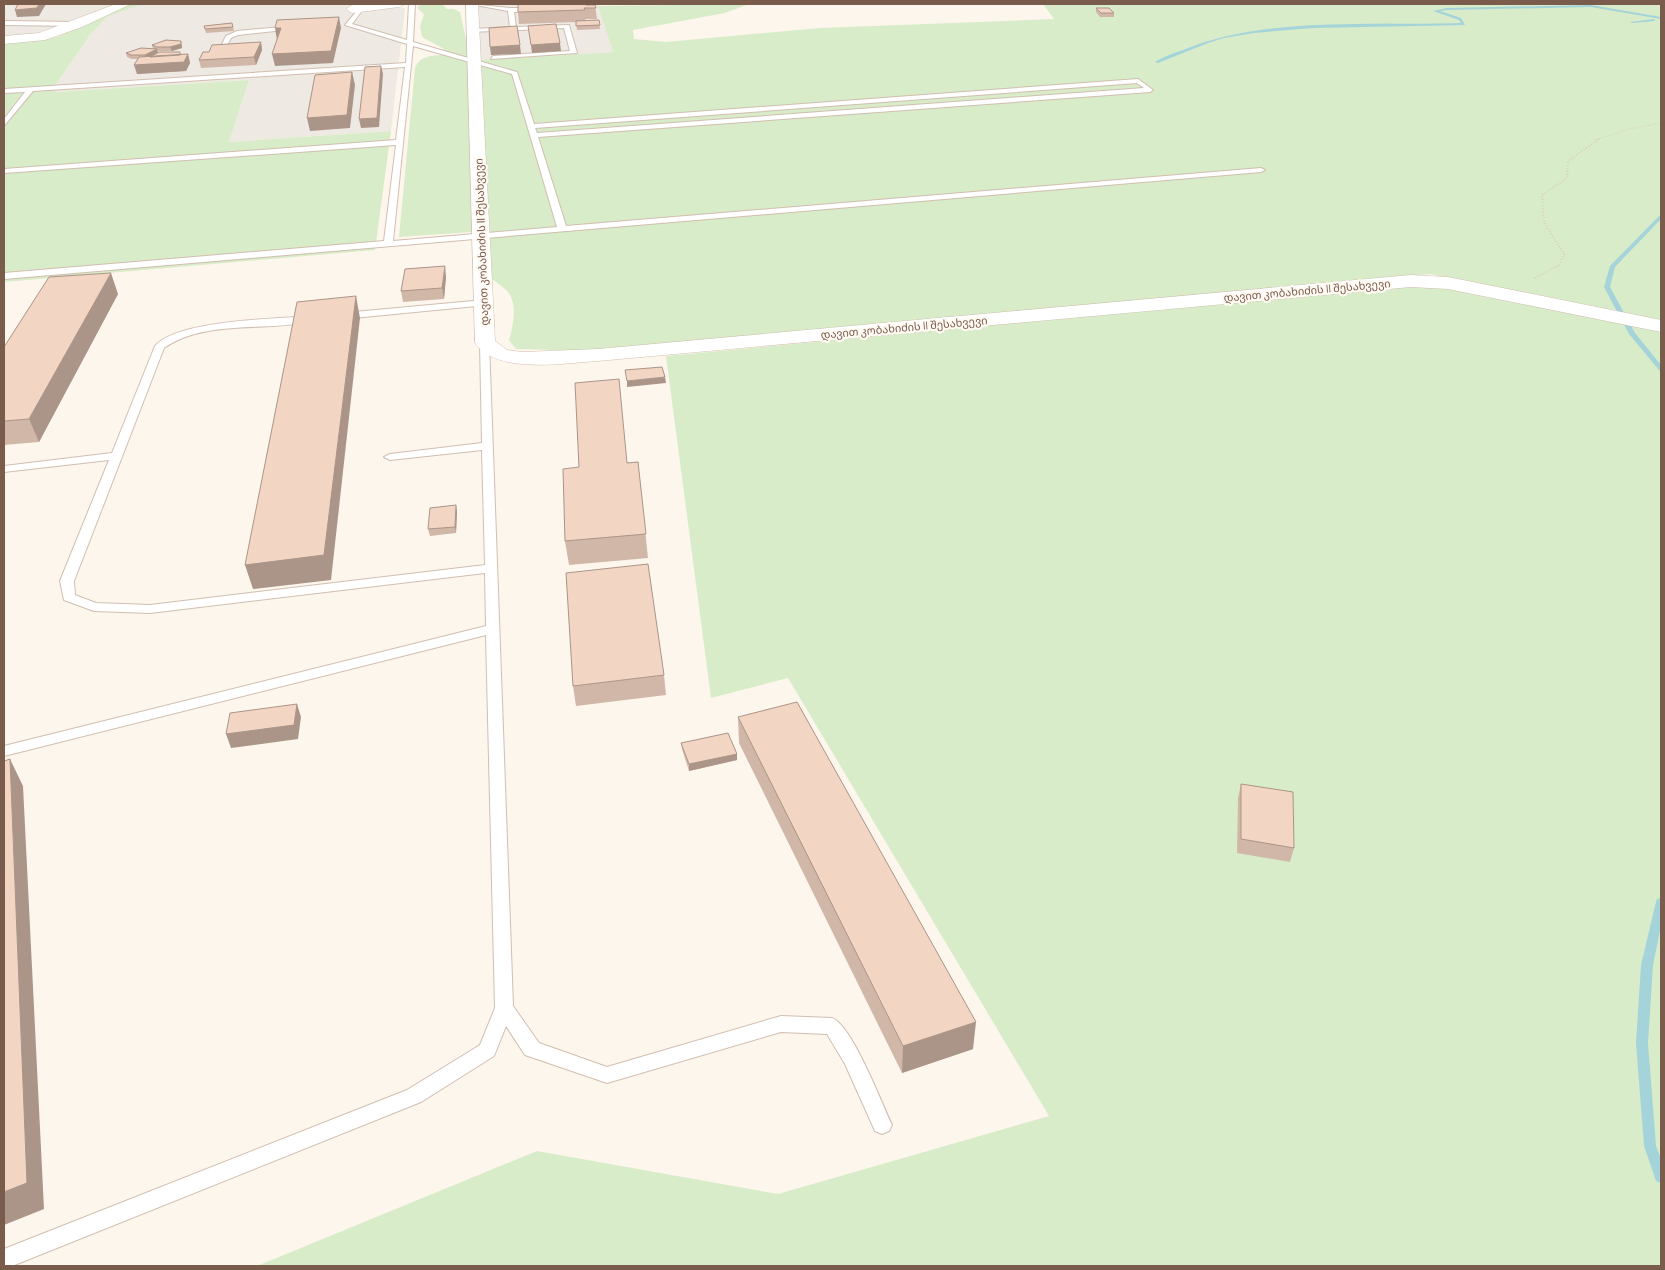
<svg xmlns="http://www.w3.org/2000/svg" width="1665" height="1270" font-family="Manrope,'Noto Sans Georgian',sans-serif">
<rect width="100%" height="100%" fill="#fdf6ec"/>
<path fill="#efe9e4" d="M 4,4 L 114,4 L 37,34 L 4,38 Z
M 143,4 L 385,4 L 340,10 L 395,7 L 405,8 L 391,131 L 229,142 L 249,80 L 55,92 L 55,86 L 90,35 L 107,17 Z
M 478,4 L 598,4 L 613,52 L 480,60 Z"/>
<path fill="#d8ecc9" d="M 129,4 L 143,4 L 107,17 L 90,35 L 55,86 L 55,92 L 249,80 L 229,142 L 391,131 L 375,250 L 4,282 L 4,42 L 57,37 Z
M 425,4 L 442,4 L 447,9 L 454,9 L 460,12 L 467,44 L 472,232 L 399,237 L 415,68 C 420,56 430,56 441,55 L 444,49 L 422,37 L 420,26 L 424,14 L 418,9 L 418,6 Z
M 749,4 L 725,13 L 633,30 L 634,39 L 666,42 L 820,28 L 1054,19 L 1043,4 L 1661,4 L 1661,324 L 1624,321 L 1560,301 L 1430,274 L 599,351 L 516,349 L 509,340 C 513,326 518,305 508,292 C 504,287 497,283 492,279 L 480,60 L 613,52 L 598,6 Z
M 1416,285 L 1451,286 L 1661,329 L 1661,1266 L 257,1266 L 537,1151 L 778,1194 L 1049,1116 L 788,678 L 711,698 L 666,356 Z"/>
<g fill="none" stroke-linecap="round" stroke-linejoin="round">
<path fill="#a5d3da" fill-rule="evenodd" d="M 1591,5 L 1661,17 L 1661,19 L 1591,7 L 1447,10 L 1440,11 L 1461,18 L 1465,25 L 1313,28 L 1253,33 L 1224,38 L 1208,43 L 1158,63 L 1155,62 C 1163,57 1173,53 1183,50 C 1265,16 1373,26 1461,23 L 1459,20 L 1433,11 L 1447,8 Z
M 1654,19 L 1655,21 L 1632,23 L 1630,22 Z
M 1661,214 L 1661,219 L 1615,267 L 1610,287 L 1635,333 L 1661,365 L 1661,371 L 1659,370 L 1629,334 L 1604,287 L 1610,266 Z
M 1661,898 L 1661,926 L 1653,965 L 1648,1043 L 1656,1146 L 1661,1159 L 1661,1183 L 1656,1181 L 1644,1146 L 1636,1043 L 1641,965 L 1656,902 L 1657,899 Z"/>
<g stroke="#d1beb0" stroke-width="2">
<path id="service" d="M 409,4 L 415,4 L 413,42 L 517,72 L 534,124 L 1138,79 L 1153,90 L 1150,92 L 538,137 L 566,226 L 1261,168 L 1265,170 L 1261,172 L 4,279 L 4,273 L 384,241 L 396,145 L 4,173 L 4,169 L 396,140 L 405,67 L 33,91 L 4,126 L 4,119 L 25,92 L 4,93 L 4,89 L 406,63 L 407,44 L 345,25 L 361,6 L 364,8 L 352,24 L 407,40 ZM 413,46 L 512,74 L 557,227 L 393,241 ZM 1137,83 L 1144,88 L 537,133 L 535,128 Z
M 470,4 L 511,8 L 537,8 L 535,11 L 514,12 L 516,27 L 569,25 L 577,53 L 491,59 L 493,56 L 570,51 L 564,28 L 471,32 L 473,29 L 510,27 L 508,11 Z
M 4,21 L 78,22 L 81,24 L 78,26 L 4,25 Z
M 292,26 L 294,29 L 238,35 L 231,38 L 225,49 L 220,48 L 226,36 L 237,31 Z
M 484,300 L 489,303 L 487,305 L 343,319 L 338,316 L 343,313 Z
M 311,316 L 316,319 L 314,321 C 267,332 205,319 164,348 L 74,581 L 75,595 L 96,603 L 150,605 L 485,565 L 482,450 L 390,460 L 384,457 L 390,454 L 482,443 L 480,343 L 489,341 L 513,1006 L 539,1043 L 607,1067 L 781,1016 L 832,1018 C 852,1025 882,1104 892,1125 L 889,1131 L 882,1134 L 875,1131 L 845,1064 L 827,1034 L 781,1032 L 607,1083 L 525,1055 L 506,1026 L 494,1056 L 421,1102 L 12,1266 L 4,1266 L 4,1249 L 407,1090 L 480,1045 L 495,1008 L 486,635 L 4,756 L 4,746 L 486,626 L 485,573 L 150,613 L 94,611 L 64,600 L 60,581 L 109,460 L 4,472 L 4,466 L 112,453 L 155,346 C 178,320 275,319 311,316 Z"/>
</g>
<g stroke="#d1beb0" stroke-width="1">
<path id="minor" d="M 116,4 L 131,4 L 82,27 L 45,40 L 4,44 L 4,36 L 39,33 Z
M 368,4 L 405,4 L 399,7 L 352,13 L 346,9 L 352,5 Z
M 466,4 L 478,4 L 495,341 L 507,350 L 522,352 L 598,349 L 1411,275 L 1448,277 L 1661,320 L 1661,332 L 1448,289 L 1411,287 L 598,361 C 564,363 497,375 475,343 Z"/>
</g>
<path stroke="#d9b8a5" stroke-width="1" stroke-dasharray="0.5 2" stroke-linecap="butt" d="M 1595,140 L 1630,129 L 1661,123"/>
<path stroke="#d9b8a5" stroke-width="2" stroke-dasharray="0.5 2.5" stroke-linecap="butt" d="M 1535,278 L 1559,265 L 1564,254 L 1544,222 L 1542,195 L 1567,178 L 1568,161 L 1599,139"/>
<use href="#service" fill="#fff" fill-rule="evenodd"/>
<use href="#minor" fill="#fff" fill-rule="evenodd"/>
</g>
<path fill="#d1b7a8" d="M 586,5 L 595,5 L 597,19 L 585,19 L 586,21 L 599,20 L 600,29 L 577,30 L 576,22 L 519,24 L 518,12 Z
M 1096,8 L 1114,13 L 1114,17 L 1100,17 L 1096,12 Z
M 232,23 L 234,31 L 206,33 L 204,26 Z
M 261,42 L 262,50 L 256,65 L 201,68 L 199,60 Z
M 152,45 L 182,45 L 182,48 L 172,51 L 157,51 L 158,53 L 181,55 L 188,54 L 190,63 L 186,71 L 137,74 L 138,59 L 132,59 L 127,57 L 126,53 L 153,49 Z
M 446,277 L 444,299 L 403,302 L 401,291 Z
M 118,294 L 39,442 L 4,445 L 4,347 Z
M 638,462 L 648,558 L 569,565 L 565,541 L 627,463 Z
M 456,505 L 457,512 L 456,533 L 430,536 L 428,529 Z
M 664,675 L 666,695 L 576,706 L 573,686 Z
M 738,717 L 973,1049 L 902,1073 L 739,743 Z
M 681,743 L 737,760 L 689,771 L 682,749 Z
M 1241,784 L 1294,848 L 1290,862 L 1237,853 L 1238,798 Z"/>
<path fill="#aa9588" d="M 39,4 L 46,4 L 39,16 L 17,17 L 15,10 Z
M 339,17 L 341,28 L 333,63 L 275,66 L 272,54 Z
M 275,28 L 281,28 L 277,40 Z
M 181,41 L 182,48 L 172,51 L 170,47 Z
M 261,42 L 262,50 L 256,65 L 254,57 Z
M 560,43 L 561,51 L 532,53 L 531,45 Z
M 520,45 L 521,54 L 491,55 L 490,47 Z
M 157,49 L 158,53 L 146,59 L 145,55 Z
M 188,54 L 190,63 L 186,71 L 137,74 L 134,65 Z
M 381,66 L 383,74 L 379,127 L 361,128 L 359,119 Z
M 352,72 L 355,85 L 350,128 L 310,131 L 307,118 Z
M 445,266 L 446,277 L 444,299 L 442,288 Z
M 111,273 L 118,294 L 39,442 L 29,419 Z
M 356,296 L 360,318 L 331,580 L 253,589 L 245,565 Z
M 665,377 L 666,383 L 627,387 L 627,381 Z
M 456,505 L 457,512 L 456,533 L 455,527 Z
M 297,704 L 301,717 L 298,739 L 231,748 L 226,734 Z
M 737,754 L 737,760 L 689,771 L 689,764 Z
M 10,759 L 23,786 L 44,1209 L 4,1225 Z
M 976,1022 L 973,1049 L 902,1073 L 903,1046 Z"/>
<path fill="#f3d5c3" stroke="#aa9588" d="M 18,4 L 39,4 L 37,8 L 15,10 Z
M 518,4 L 585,4 L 586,5 L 595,5 L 596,8 L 584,8 L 585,10 L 518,12 Z
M 1096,8 L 1109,8 L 1114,13 L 1101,13 Z
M 339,17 L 331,51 L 272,54 L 281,28 L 275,28 L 277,20 Z
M 599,20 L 600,25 L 576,26 L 576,21 Z
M 232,23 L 233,27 L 205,29 L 204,26 Z
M 556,24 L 560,43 L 531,45 L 528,26 Z
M 517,26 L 520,45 L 490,47 L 489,28 Z
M 166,40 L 181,41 L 181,44 L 170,47 L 157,47 L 152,45 Z
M 261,42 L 254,57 L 199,60 L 203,52 L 209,52 L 212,45 Z
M 141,48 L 157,49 L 145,55 L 131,55 L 126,53 Z
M 159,52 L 180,52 L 180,55 L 150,57 Z
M 188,54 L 184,62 L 134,65 L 139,57 Z
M 381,66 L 377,118 L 359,119 L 365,67 Z
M 352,72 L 347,115 L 307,118 L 315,75 Z
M 445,266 L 442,288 L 401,291 L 405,269 Z
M 111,273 L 29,419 L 4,421 L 4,347 L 49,277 Z
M 356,296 L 324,555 L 245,565 L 297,302 Z
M 662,367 L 665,377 L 627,381 L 625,370 Z
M 619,379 L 627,463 L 638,462 L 646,534 L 565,541 L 563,469 L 579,467 L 575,383 Z
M 456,505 L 455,527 L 428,529 L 430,508 Z
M 648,564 L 664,675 L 573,686 L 566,573 Z
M 797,702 L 976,1022 L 903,1046 L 738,717 Z
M 297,704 L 294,725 L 226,734 L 230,713 Z
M 728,733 L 737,754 L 689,764 L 681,743 Z
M 10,759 L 27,1183 L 4,1192 L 4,761 Z
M 1241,784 L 1293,792 L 1294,848 L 1241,839 Z"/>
<g text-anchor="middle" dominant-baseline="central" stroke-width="4.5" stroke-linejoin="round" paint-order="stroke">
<g font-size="11" fill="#7a5c4d" stroke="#fffaf3">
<text transform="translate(481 242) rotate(-92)">დავით კობახიძის II შესახვევი</text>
<text transform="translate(1307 290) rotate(-5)">დავით კობახიძის II შესახვევი</text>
<text transform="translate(904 327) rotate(-5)">დავით კობახიძის II შესახვევი</text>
</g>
</g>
<rect width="1665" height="1270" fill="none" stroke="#7a5c4d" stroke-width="10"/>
</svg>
